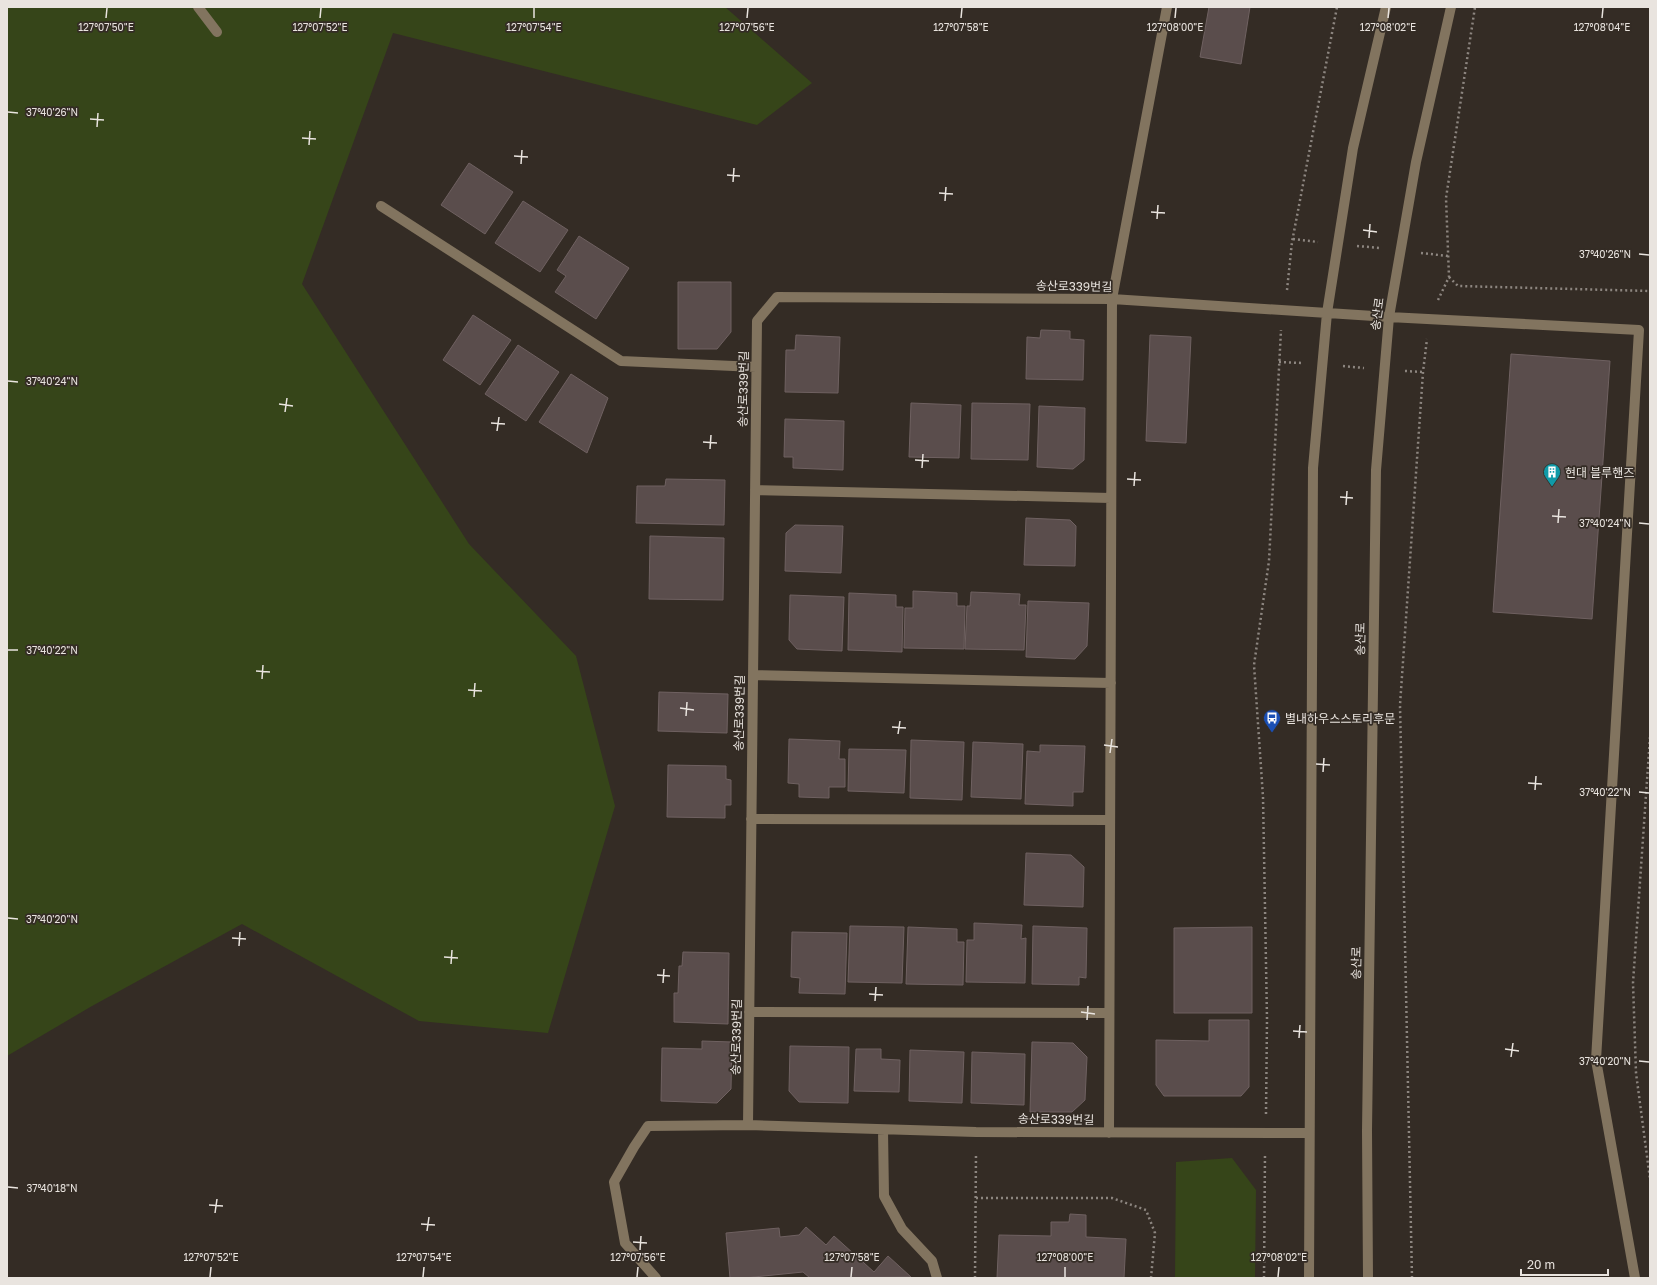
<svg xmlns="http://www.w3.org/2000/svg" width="1657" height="1285" font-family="'Golos Text','Noto Sans KR',sans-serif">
<rect width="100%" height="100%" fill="#342c25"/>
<path fill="#364519" d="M 7,7 L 725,7 L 812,83 L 757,125 L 393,33 L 302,284 L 469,544 L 576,656 L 615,806 L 548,1033 L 419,1021 L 242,924 L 92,1006 L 7,1056 Z
M 1232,1158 L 1256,1190 L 1255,1278 L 1175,1278 L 1176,1162 Z"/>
<path fill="#5a4d4c" stroke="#6f6161" d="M 1209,7 L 1250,7 L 1241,64 L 1200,57 Z
M 469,163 L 513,192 L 485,234 L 441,205 Z
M 523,201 L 568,230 L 540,272 L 495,243 Z
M 579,236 L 629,268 L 596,319 L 555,292 L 566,276 L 557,270 Z
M 678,282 L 731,282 L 731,332 L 717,349 L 678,349 Z
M 473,315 L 511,340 L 480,385 L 443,360 Z
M 1041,330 L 1070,331 L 1070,339 L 1084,340 L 1083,380 L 1026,379 L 1027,337 L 1040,338 Z
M 796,335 L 840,337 L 838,393 L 785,392 L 786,350 L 795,350 Z
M 1150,335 L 1191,337 L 1186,443 L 1146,441 Z
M 518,345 L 559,372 L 526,421 L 485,394 Z
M 1511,354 L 1610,361 L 1592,619 L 1493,612 Z
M 571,374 L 608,398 L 587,453 L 539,422 Z
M 911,403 L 961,405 L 959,458 L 909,457 Z
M 972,403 L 1030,404 L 1028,460 L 971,459 Z
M 1039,406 L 1085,408 L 1084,460 L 1073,469 L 1037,467 Z
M 785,419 L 844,421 L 843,470 L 793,468 L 793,457 L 784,457 Z
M 666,479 L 725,480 L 724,525 L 636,523 L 637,486 L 665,486 Z
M 1026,518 L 1070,520 L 1076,526 L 1075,566 L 1024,565 Z
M 795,525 L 843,526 L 841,573 L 785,571 L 786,533 Z
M 650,536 L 724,538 L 723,600 L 649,599 Z
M 913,591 L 957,593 L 957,606 L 965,606 L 964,649 L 904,648 L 905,608 L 913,608 Z
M 971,592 L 1020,594 L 1019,605 L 1026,605 L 1024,650 L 965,649 L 967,606 L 970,606 Z
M 849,593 L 896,595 L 896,607 L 903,607 L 902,652 L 848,650 Z
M 790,595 L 844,597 L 842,651 L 797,649 L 789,640 Z
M 1028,601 L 1089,603 L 1087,646 L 1075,659 L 1026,657 Z
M 659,692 L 728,694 L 727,733 L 658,731 Z
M 789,739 L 840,741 L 839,759 L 845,759 L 845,787 L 829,787 L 829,798 L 799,797 L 799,784 L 788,783 Z
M 911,740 L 964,742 L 962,800 L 910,798 Z
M 973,742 L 1023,744 L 1021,799 L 971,797 Z
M 1040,745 L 1085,746 L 1083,792 L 1073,792 L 1073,806 L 1025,804 L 1027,751 L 1040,752 Z
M 849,749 L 906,750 L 904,793 L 848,791 Z
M 668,765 L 726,766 L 726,779 L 731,780 L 731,805 L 725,805 L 725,818 L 667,817 Z
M 1026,853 L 1071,855 L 1084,867 L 1083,907 L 1024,905 Z
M 974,923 L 1022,925 L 1021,939 L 1026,938 L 1025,983 L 966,982 L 967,940 L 974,940 Z
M 850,926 L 904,927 L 902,983 L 848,982 Z
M 1033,926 L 1087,928 L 1086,978 L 1079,977 L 1079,985 L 1032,984 Z
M 908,927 L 957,929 L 957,942 L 964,942 L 963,985 L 906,984 Z
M 1252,927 L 1252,1013 L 1174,1013 L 1174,928 Z
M 792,932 L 847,933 L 845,994 L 799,993 L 800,978 L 791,977 Z
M 683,952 L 729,953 L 728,1024 L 674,1022 L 674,993 L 678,993 L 679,966 L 682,966 Z
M 1209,1020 L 1249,1020 L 1249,1087 L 1241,1096 L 1164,1096 L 1156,1085 L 1156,1040 L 1209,1041 Z
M 702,1041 L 732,1042 L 731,1089 L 717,1103 L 661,1101 L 662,1048 L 702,1049 Z
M 1032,1042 L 1073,1043 L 1087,1057 L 1085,1100 L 1072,1112 L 1030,1112 Z
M 790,1046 L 849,1047 L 848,1103 L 799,1102 L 789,1091 Z
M 856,1049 L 881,1049 L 881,1059 L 900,1060 L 899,1092 L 854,1091 Z
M 910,1050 L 964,1052 L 962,1103 L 909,1101 Z
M 972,1052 L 1025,1054 L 1024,1105 L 971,1103 Z
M 1070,1214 L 1086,1215 L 1086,1237 L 1126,1239 L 1124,1278 L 997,1278 L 999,1235 L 1051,1236 L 1051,1222 L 1069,1222 Z
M 806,1227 L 826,1245 L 834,1236 L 874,1272 L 888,1256 L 911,1277 L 810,1278 L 803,1272 L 744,1278 L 730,1278 L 726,1233 L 779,1228 L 780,1237 L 799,1235 Z"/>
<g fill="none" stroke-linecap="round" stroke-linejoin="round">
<path stroke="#8d8680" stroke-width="2.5" stroke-dasharray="2 3" stroke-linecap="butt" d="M 1293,239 L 1318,242
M 1357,246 L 1380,248
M 1421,253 L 1448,256
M 1449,277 L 1458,286 L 1650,291
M 1287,290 L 1292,242 L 1337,7
M 1438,300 L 1449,277 L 1446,198 L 1475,7
M 1279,362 L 1302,363
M 1343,366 L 1364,368
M 1405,371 L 1423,372
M 1650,737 L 1633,983 L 1636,1073 L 1650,1179
M 1266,1114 L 1267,1019 L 1263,797 L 1254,665 L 1269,561 L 1281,330
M 976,1198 L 1112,1198 L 1146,1210 L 1155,1233 L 1151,1278
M 975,1278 L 976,1153
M 1264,1278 L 1265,1153
M 1412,1278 L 1400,705 L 1423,372 L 1427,339"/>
<path stroke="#82745f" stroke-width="10" d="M 198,7 L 217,32
M 381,206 L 621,361 L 756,367
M 755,490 L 1111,498
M 753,675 L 1111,683
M 751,819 L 1110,820
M 749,1012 L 1109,1013
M 883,1130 L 884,1196 L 902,1229 L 932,1261 L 937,1278
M 1109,1133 L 1112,299 L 1167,7
M 1309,1133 L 976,1132 L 748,1125 L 757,321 L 777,297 L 1112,299 L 1389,317 L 1639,330 L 1596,1060 L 1635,1278
M 656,1278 L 625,1243 L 614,1182 L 634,1147 L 648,1126 L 748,1125
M 1309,1278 L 1313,468 L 1327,313 L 1353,148 L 1386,7
M 1368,1278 L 1367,1131 L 1376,470 L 1389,317 L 1416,162 L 1451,7"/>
</g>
<path fill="none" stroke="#e9e4df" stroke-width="1.5" d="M 106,18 L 107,8M 320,18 L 321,8M 534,18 L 534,8M 747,18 L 748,8M 961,18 L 962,8M 1175,18 L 1176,8M 1388,18 L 1389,8M 1602,18 L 1603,8M 8,112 L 18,113M 90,119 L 104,120M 97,127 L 98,113M 302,138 L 316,139M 309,145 L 310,131M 514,156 L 528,157M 521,164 L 522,150M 727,175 L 740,176M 733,182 L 734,168M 939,193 L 953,194M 945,201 L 946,187M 1151,212 L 1165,213M 1157,219 L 1158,205M 1363,230 L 1377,232M 1369,238 L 1370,224M 1639,254 L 1649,255M 8,381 L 18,382M 279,404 L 293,406M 285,412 L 287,398M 491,423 L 505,424M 497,431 L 499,417M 703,442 L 717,443M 710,449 L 711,435M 915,460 L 929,461M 922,468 L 923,454M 1127,479 L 1141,480M 1134,486 L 1135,472M 1340,497 L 1353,498M 1346,505 L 1347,491M 1552,516 L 1566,517M 1558,523 L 1559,509M 1639,523 L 1649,524M 8,650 L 18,650M 256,671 L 270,672M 262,679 L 263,665M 468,690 L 482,691M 474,697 L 475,683M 680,708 L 694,710M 686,716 L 687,702M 892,727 L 906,728M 898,734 L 900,721M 1104,745 L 1118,747M 1110,753 L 1112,739M 1316,764 L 1330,765M 1323,772 L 1324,758M 1528,783 L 1542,784M 1535,790 L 1536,776M 1639,792 L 1649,793M 8,918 L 18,919M 232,938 L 246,939M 239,946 L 240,932M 444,957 L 458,958M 451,964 L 452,950M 657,975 L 670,976M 663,983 L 664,969M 869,994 L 883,995M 875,1001 L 876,987M 1081,1012 L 1095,1014M 1087,1020 L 1088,1006M 1293,1031 L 1307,1032M 1299,1038 L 1300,1025M 1505,1049 L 1519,1051M 1511,1057 L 1513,1043M 1639,1061 L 1649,1062M 8,1187 L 18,1188M 209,1205 L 223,1206M 215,1213 L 217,1199M 421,1224 L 435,1225M 427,1231 L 429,1217M 633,1242 L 647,1243M 640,1250 L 641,1236M 210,1277 L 211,1267M 423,1277 L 424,1267M 637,1277 L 638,1267M 851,1277 L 852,1267M 1065,1277 L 1065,1267M 1278,1277 L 1279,1267"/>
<defs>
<g id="building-pin" transform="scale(0.9)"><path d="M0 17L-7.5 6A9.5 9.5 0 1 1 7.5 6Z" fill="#0f9aa8" stroke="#342c25"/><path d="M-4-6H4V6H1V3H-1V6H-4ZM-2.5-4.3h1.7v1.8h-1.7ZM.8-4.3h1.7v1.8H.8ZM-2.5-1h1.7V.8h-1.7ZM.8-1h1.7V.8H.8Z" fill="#fff"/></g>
<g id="bus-pin" transform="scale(0.9)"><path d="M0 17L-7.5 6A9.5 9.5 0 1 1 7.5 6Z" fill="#1a4fb4" stroke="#342c25"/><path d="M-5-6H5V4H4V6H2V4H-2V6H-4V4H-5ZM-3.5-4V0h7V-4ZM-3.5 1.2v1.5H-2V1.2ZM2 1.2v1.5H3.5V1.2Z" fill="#fff"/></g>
</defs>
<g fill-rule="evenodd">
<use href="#building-pin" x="1552" y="472"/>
<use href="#bus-pin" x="1272" y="718"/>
</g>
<g text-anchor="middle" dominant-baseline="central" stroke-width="3.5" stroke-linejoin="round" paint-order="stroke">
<g font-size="12" fill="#e9e4df" stroke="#342c25">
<text transform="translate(1074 286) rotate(1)">송산로339번길</text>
<text transform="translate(1377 314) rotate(-82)">송산로</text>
<text transform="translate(743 389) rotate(-89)">송산로339번길</text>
<text transform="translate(1360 639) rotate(-89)">송산로</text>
<text transform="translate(739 713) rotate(-89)">송산로339번길</text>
<text transform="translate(1356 963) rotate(-89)">송산로</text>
<text transform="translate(736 1037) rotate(-89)">송산로339번길</text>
<text transform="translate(1056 1119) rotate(1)">송산로339번길</text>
</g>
<g font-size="12" fill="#e9e4df" stroke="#342c25" text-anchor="start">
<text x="1565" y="472">현대 블루핸즈</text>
<text x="1285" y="718">별내하우스스토리후문</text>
</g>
</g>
<g font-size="10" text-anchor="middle" fill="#e9e4df" stroke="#342c25" stroke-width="3.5" stroke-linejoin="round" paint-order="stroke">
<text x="106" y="31">127°07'50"E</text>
<text x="320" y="31">127°07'52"E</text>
<text x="534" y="31">127°07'54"E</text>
<text x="747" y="31">127°07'56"E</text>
<text x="961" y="31">127°07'58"E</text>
<text x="1175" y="31">127°08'00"E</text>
<text x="1388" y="31">127°08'02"E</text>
<text x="1602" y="31">127°08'04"E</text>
<text x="52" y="116">37°40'26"N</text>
<text x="1605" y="258">37°40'26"N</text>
<text x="52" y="385">37°40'24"N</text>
<text x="1605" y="527">37°40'24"N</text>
<text x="52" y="654">37°40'22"N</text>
<text x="1605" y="796">37°40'22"N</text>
<text x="52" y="923">37°40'20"N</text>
<text x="1605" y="1065">37°40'20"N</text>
<text x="52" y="1192">37°40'18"N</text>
<text x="211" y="1261">127°07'52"E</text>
<text x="424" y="1261">127°07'54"E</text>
<text x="638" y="1261">127°07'56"E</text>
<text x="852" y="1261">127°07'58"E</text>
<text x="1065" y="1261">127°08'00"E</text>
<text x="1279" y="1261">127°08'02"E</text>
</g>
<rect width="1657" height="1285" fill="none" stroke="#e9e4df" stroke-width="16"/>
<path d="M1521 1269v6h87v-6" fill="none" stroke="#e9e4df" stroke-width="2"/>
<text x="1527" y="1269" font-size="12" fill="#e9e4df" stroke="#342c25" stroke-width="3" paint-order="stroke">20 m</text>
</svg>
